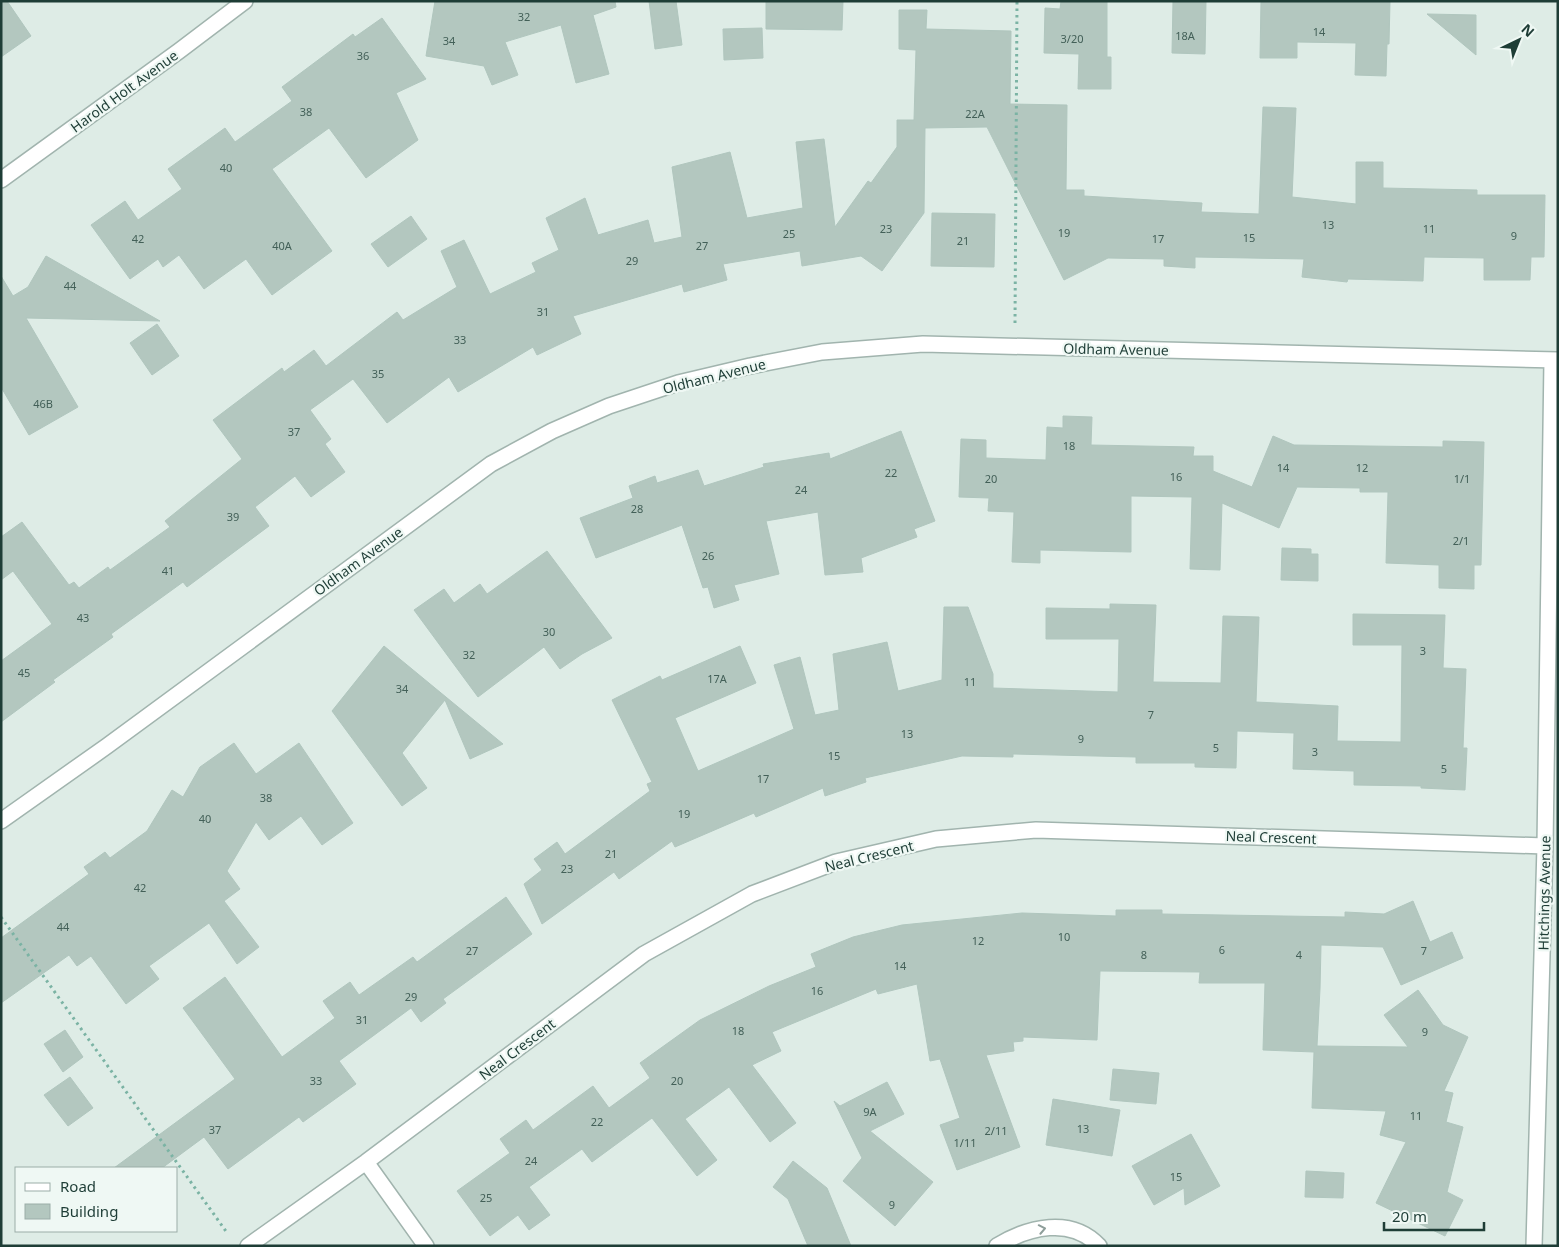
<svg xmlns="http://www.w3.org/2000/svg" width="1559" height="1247" font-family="'Noto Sans',sans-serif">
<rect width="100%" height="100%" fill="#deece6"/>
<path fill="#b3c7bf" stroke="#b0c6be" d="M 1,1 L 7,1 L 31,36 L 1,57 Z
M 435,1 L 615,1 L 616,7 L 593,15 L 609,74 L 576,83 L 561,25 L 505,42 L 518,75 L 492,85 L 484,66 L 426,56 Z
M 649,1 L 676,1 L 682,45 L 655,49 Z
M 766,1 L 843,1 L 842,30 L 766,29 Z
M 1061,1 L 1107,1 L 1107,57 L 1111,57 L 1111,89 L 1078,89 L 1079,54 L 1044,53 L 1045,8 L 1060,9 Z
M 1173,1 L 1206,1 L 1205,54 L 1172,53 Z
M 1261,1 L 1390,1 L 1389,44 L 1387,44 L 1386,76 L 1355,75 L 1356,43 L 1297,42 L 1297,58 L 1260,58 Z
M 899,10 L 927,10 L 926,29 L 1011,31 L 1010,104 L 1067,105 L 1066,190 L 1084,190 L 1084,196 L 1202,203 L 1201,212 L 1259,214 L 1263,107 L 1296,108 L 1292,197 L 1356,204 L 1356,162 L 1383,162 L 1383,188 L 1477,190 L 1477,195 L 1545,195 L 1544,257 L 1531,257 L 1530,280 L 1484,280 L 1484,258 L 1424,257 L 1423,281 L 1348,279 L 1347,282 L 1302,277 L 1304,259 L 1195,257 L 1195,268 L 1164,266 L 1164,259 L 1108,258 L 1064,280 L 987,127 L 925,128 L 924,213 L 882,271 L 861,256 L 802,266 L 800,251 L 723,264 L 727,280 L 684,292 L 682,284 L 573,316 L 581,334 L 537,355 L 533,347 L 458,392 L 449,377 L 387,423 L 353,379 L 310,410 L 331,439 L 325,444 L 345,472 L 311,497 L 295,476 L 255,507 L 269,526 L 187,587 L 183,582 L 111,634 L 113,637 L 53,680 L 55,682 L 1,722 L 1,661 L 52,624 L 13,571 L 1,580 L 1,537 L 22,522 L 69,585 L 74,582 L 79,588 L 108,567 L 110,570 L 170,527 L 165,521 L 242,459 L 213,420 L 282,368 L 284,372 L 314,350 L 326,366 L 397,312 L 403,320 L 457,287 L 441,251 L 464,240 L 490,294 L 536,272 L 532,263 L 559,250 L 546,218 L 585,198 L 598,235 L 648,220 L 654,243 L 682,237 L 672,167 L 730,152 L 747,218 L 803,208 L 796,142 L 824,139 L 835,227 L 868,181 L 871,183 L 897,147 L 897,120 L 914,120 L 916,50 L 899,49 Z
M 1427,14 L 1476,15 L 1476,55 Z
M 382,18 L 426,79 L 396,93 L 418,140 L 366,178 L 329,128 L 272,169 L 332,251 L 272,295 L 246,259 L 204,289 L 179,255 L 163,267 L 158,259 L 130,279 L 91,225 L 125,201 L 138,220 L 182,189 L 168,169 L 225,128 L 235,142 L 292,101 L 282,87 L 353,34 L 355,37 Z
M 762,28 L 763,58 L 724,60 L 723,29 Z
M 932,213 L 995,214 L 994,267 L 931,266 Z
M 411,216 L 427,239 L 388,267 L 371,244 Z
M 46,256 L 160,321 L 26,318 L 78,407 L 29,435 L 1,387 L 1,276 L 13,296 L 28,287 Z
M 157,324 L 179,356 L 152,375 L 130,343 Z
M 1063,416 L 1092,417 L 1091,445 L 1194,447 L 1193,456 L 1213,456 L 1213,471 L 1252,487 L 1273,436 L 1294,445 L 1443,447 L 1443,441 L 1484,442 L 1481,565 L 1474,565 L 1474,589 L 1439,588 L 1439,565 L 1386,563 L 1388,492 L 1360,492 L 1360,488 L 1297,487 L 1279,528 L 1222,503 L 1220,570 L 1190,569 L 1192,497 L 1131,496 L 1131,552 L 1040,550 L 1040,563 L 1012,562 L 1014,512 L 988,511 L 989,498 L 959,497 L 961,439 L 986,440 L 986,458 L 1046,460 L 1047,427 L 1063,428 Z
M 901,431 L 935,521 L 914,529 L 917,537 L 861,558 L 863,572 L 825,575 L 818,512 L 766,521 L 779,574 L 734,585 L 739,600 L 714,608 L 708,587 L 703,588 L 682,525 L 596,558 L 580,518 L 633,498 L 629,486 L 655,476 L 657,483 L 698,470 L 704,486 L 764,467 L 763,464 L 829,453 L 830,459 Z
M 1282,548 L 1311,549 L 1311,554 L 1318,554 L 1318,581 L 1281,580 Z
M 547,551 L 612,638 L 582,654 L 560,669 L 544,647 L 478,697 L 414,610 L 444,589 L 454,603 L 480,584 L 487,594 Z
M 1110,604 L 1156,605 L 1153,682 L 1221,683 L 1223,616 L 1259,617 L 1256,702 L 1338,706 L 1337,741 L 1401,742 L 1402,645 L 1353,645 L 1353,614 L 1445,615 L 1443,668 L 1466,669 L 1463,748 L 1467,748 L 1465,790 L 1421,788 L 1421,786 L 1354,785 L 1354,771 L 1293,769 L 1294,733 L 1237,731 L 1236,768 L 1195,767 L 1195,763 L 1136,763 L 1136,757 L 1013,754 L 1013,757 L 962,756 L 865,778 L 866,782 L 825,796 L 823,788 L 756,817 L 754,813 L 675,847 L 672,841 L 619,879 L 614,872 L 542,924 L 524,884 L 542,870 L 534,859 L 557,842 L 565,854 L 650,791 L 647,784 L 652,782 L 612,700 L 660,676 L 662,680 L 740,646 L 756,683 L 675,718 L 698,771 L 794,729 L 774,665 L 800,657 L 815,715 L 839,710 L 833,654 L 887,642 L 898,691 L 942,680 L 944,607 L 968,607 L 993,674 L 993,688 L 1118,692 L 1119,639 L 1046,639 L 1046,608 L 1110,609 Z
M 384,646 L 503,744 L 470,759 L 445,700 L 402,753 L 427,788 L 402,806 L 332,711 Z
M 234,743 L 256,774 L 299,743 L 353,823 L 322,845 L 301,816 L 269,840 L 256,822 L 227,871 L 240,889 L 224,901 L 259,947 L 237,964 L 209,923 L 149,966 L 159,979 L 126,1004 L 91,956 L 77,966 L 69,955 L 1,1003 L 1,938 L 89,874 L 84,867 L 105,852 L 110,858 L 147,831 L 172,790 L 183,797 L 200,767 Z
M 506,897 L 532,934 L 443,999 L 446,1003 L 421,1022 L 411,1008 L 339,1061 L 356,1084 L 303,1122 L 299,1117 L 228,1169 L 204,1137 L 162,1168 L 114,1168 L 235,1079 L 183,1008 L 225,977 L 282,1057 L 335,1018 L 323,1001 L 350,982 L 359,995 L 413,957 L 417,962 Z
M 1413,901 L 1430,942 L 1452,932 L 1463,958 L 1401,985 L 1383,947 L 1321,945 L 1320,989 L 1317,1046 L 1408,1047 L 1384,1015 L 1418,990 L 1443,1025 L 1468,1037 L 1444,1091 L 1453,1093 L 1446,1122 L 1463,1127 L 1447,1192 L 1463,1200 L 1445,1236 L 1376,1203 L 1406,1142 L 1380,1135 L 1386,1111 L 1312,1108 L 1314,1052 L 1263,1050 L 1265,983 L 1199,983 L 1200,972 L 1100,971 L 1097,1040 L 1023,1037 L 1023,1041 L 1013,1042 L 1014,1051 L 986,1055 L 1020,1147 L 957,1170 L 940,1125 L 960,1118 L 940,1059 L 930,1061 L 917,984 L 878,994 L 876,989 L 772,1032 L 781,1051 L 752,1065 L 796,1123 L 770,1142 L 729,1087 L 685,1119 L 717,1160 L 697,1176 L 652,1118 L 592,1162 L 582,1149 L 529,1187 L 550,1215 L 529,1230 L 518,1215 L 490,1236 L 457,1191 L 510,1153 L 500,1139 L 526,1120 L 533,1130 L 593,1086 L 609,1108 L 650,1078 L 640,1063 L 700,1020 L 769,986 L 816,967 L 811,954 L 853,937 L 902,925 L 1022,913 L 1116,916 L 1116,910 L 1162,910 L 1162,914 L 1345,917 L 1345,912 L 1384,914 Z
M 65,1030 L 83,1057 L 63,1072 L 44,1044 Z
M 1113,1069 L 1159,1073 L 1156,1104 L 1110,1100 Z
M 70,1077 L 93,1108 L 68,1126 L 44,1095 Z
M 887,1082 L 904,1114 L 870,1131 L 933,1182 L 895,1226 L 843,1181 L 862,1158 L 834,1101 L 840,1106 Z
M 1053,1099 L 1120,1110 L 1112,1156 L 1046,1145 Z
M 1191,1134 L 1220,1186 L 1185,1205 L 1184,1188 L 1154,1205 L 1132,1166 Z
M 793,1161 L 827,1188 L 851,1246 L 808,1246 L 788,1199 L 773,1187 Z
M 1306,1171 L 1344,1173 L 1343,1198 L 1305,1197 Z"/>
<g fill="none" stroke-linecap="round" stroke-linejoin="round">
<g stroke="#a1b4ae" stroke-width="18">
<path id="minor" d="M 1,180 L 179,51 L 245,1
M 1,821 L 107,746 L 491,464 L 552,431 L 609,406 L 678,383 L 750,366 L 822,352 L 923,344 L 1558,360
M 366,1162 L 426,1246
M 248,1246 L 366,1162 L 644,954 L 752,894 L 836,862 L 936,839 L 1036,830 L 1545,846
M 997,1246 C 1028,1227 1071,1216 1099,1246
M 1534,1246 L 1545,846 L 1552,360"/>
</g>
<path stroke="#7bb3a4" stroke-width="3" stroke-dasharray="2.5 4" stroke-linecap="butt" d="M 1015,323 L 1017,1
M 1,917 L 228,1234"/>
<use href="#minor" stroke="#fff" stroke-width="15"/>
</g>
<defs><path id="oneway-chevron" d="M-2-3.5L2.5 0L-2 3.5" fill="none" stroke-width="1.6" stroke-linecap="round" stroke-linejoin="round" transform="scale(1.25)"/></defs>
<use stroke="#8e9e9a" href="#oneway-chevron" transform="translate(1042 1229) rotate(-11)"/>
<g text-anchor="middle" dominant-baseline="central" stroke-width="4.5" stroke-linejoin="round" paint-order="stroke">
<g font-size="11" fill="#436058">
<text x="524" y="16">32</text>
<text x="1319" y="31">14</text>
<text x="1185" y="35">18A</text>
<text x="1072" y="38">3/20</text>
<text x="449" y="40">34</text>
<text x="363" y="55">36</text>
<text x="306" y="111">38</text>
<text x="975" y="113">22A</text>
<text x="226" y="167">40</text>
<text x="1328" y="224">13</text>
<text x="886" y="228">23</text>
<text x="1429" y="228">11</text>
<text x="1064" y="232">19</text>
<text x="789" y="233">25</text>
<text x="1514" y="235">9</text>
<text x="1249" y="237">15</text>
<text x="138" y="238">42</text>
<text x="1158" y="238">17</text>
<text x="963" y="240">21</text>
<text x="282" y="245">40A</text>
<text x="702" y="245">27</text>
<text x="632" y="260">29</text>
<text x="70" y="285">44</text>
<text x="543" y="311">31</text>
<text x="460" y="339">33</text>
<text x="378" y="373">35</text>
<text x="43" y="403">46B</text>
<text x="294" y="431">37</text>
<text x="1069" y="445">18</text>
<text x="1283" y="467">14</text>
<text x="1362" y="467">12</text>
<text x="891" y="472">22</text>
<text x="1176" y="476">16</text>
<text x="991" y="478">20</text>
<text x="1462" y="478">1/1</text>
<text x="801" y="489">24</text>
<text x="637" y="508">28</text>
<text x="233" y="516">39</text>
<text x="1461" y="540">2/1</text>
<text x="708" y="555">26</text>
<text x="168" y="570">41</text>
<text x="83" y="617">43</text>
<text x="549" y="631">30</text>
<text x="1423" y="650">3</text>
<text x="469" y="654">32</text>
<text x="24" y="672">45</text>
<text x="717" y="678">17A</text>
<text x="970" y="681">11</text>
<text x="402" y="688">34</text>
<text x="1151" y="714">7</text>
<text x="907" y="733">13</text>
<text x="1081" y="738">9</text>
<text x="1216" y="747">5</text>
<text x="1315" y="751">3</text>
<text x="834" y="755">15</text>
<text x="1444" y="768">5</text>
<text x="763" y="778">17</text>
<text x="266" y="797">38</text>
<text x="684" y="813">19</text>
<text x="205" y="818">40</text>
<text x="611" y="853">21</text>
<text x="567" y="868">23</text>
<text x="140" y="887">42</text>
<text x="63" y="926">44</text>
<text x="1064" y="936">10</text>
<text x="978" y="940">12</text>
<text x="1222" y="949">6</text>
<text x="472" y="950">27</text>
<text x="1424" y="950">7</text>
<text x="1144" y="954">8</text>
<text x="1299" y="954">4</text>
<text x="900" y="965">14</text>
<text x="817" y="990">16</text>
<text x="411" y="996">29</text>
<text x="362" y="1019">31</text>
<text x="738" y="1030">18</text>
<text x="1425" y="1031">9</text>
<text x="316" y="1080">33</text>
<text x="677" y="1080">20</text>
<text x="870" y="1111">9A</text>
<text x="1416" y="1115">11</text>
<text x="597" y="1121">22</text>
<text x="1083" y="1128">13</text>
<text x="215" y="1129">37</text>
<text x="996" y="1130">2/11</text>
<text x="965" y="1142">1/11</text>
<text x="531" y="1160">24</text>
<text x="1176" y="1176">15</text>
<text x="486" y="1197">25</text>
<text x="892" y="1204">9</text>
</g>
<g font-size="14" fill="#1e3d36" stroke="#eff8f4">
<text transform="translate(124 91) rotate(-36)">Harold Holt Avenue</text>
<text transform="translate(1116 349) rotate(1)">Oldham Avenue</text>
<text transform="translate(714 376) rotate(-14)">Oldham Avenue</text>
<text transform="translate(358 561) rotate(-36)">Oldham Avenue</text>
<text transform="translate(1271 837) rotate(2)">Neal Crescent</text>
<text transform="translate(869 856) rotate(-14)">Neal Crescent</text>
<text transform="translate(1544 893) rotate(-89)">Hitchings Avenue</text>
<text transform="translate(517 1049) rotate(-37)">Neal Crescent</text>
</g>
</g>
<rect width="1559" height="1247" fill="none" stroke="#1e3d36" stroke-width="5"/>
<rect x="15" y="1167" width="162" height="65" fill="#eff8f4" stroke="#9bada8"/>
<rect x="25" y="1183" width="25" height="8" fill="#ffffff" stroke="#9bada8"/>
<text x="60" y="1192" font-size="15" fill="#1e3d36">Road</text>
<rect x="25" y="1204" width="25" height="15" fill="#b3c7bf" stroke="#9bada8"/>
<text x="60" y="1217" font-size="15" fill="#1e3d36">Building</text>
<g transform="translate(1519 40) rotate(43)" stroke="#eff8f4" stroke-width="4" paint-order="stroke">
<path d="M0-4L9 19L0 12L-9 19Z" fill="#1e3d36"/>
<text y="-8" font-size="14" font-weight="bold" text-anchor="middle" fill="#1e3d36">N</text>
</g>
<path d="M1384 1222v8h100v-8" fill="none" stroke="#1e3d36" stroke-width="2.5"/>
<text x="1392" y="1222" font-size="15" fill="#1e3d36" stroke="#eff8f4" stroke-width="4" paint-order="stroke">20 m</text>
</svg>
